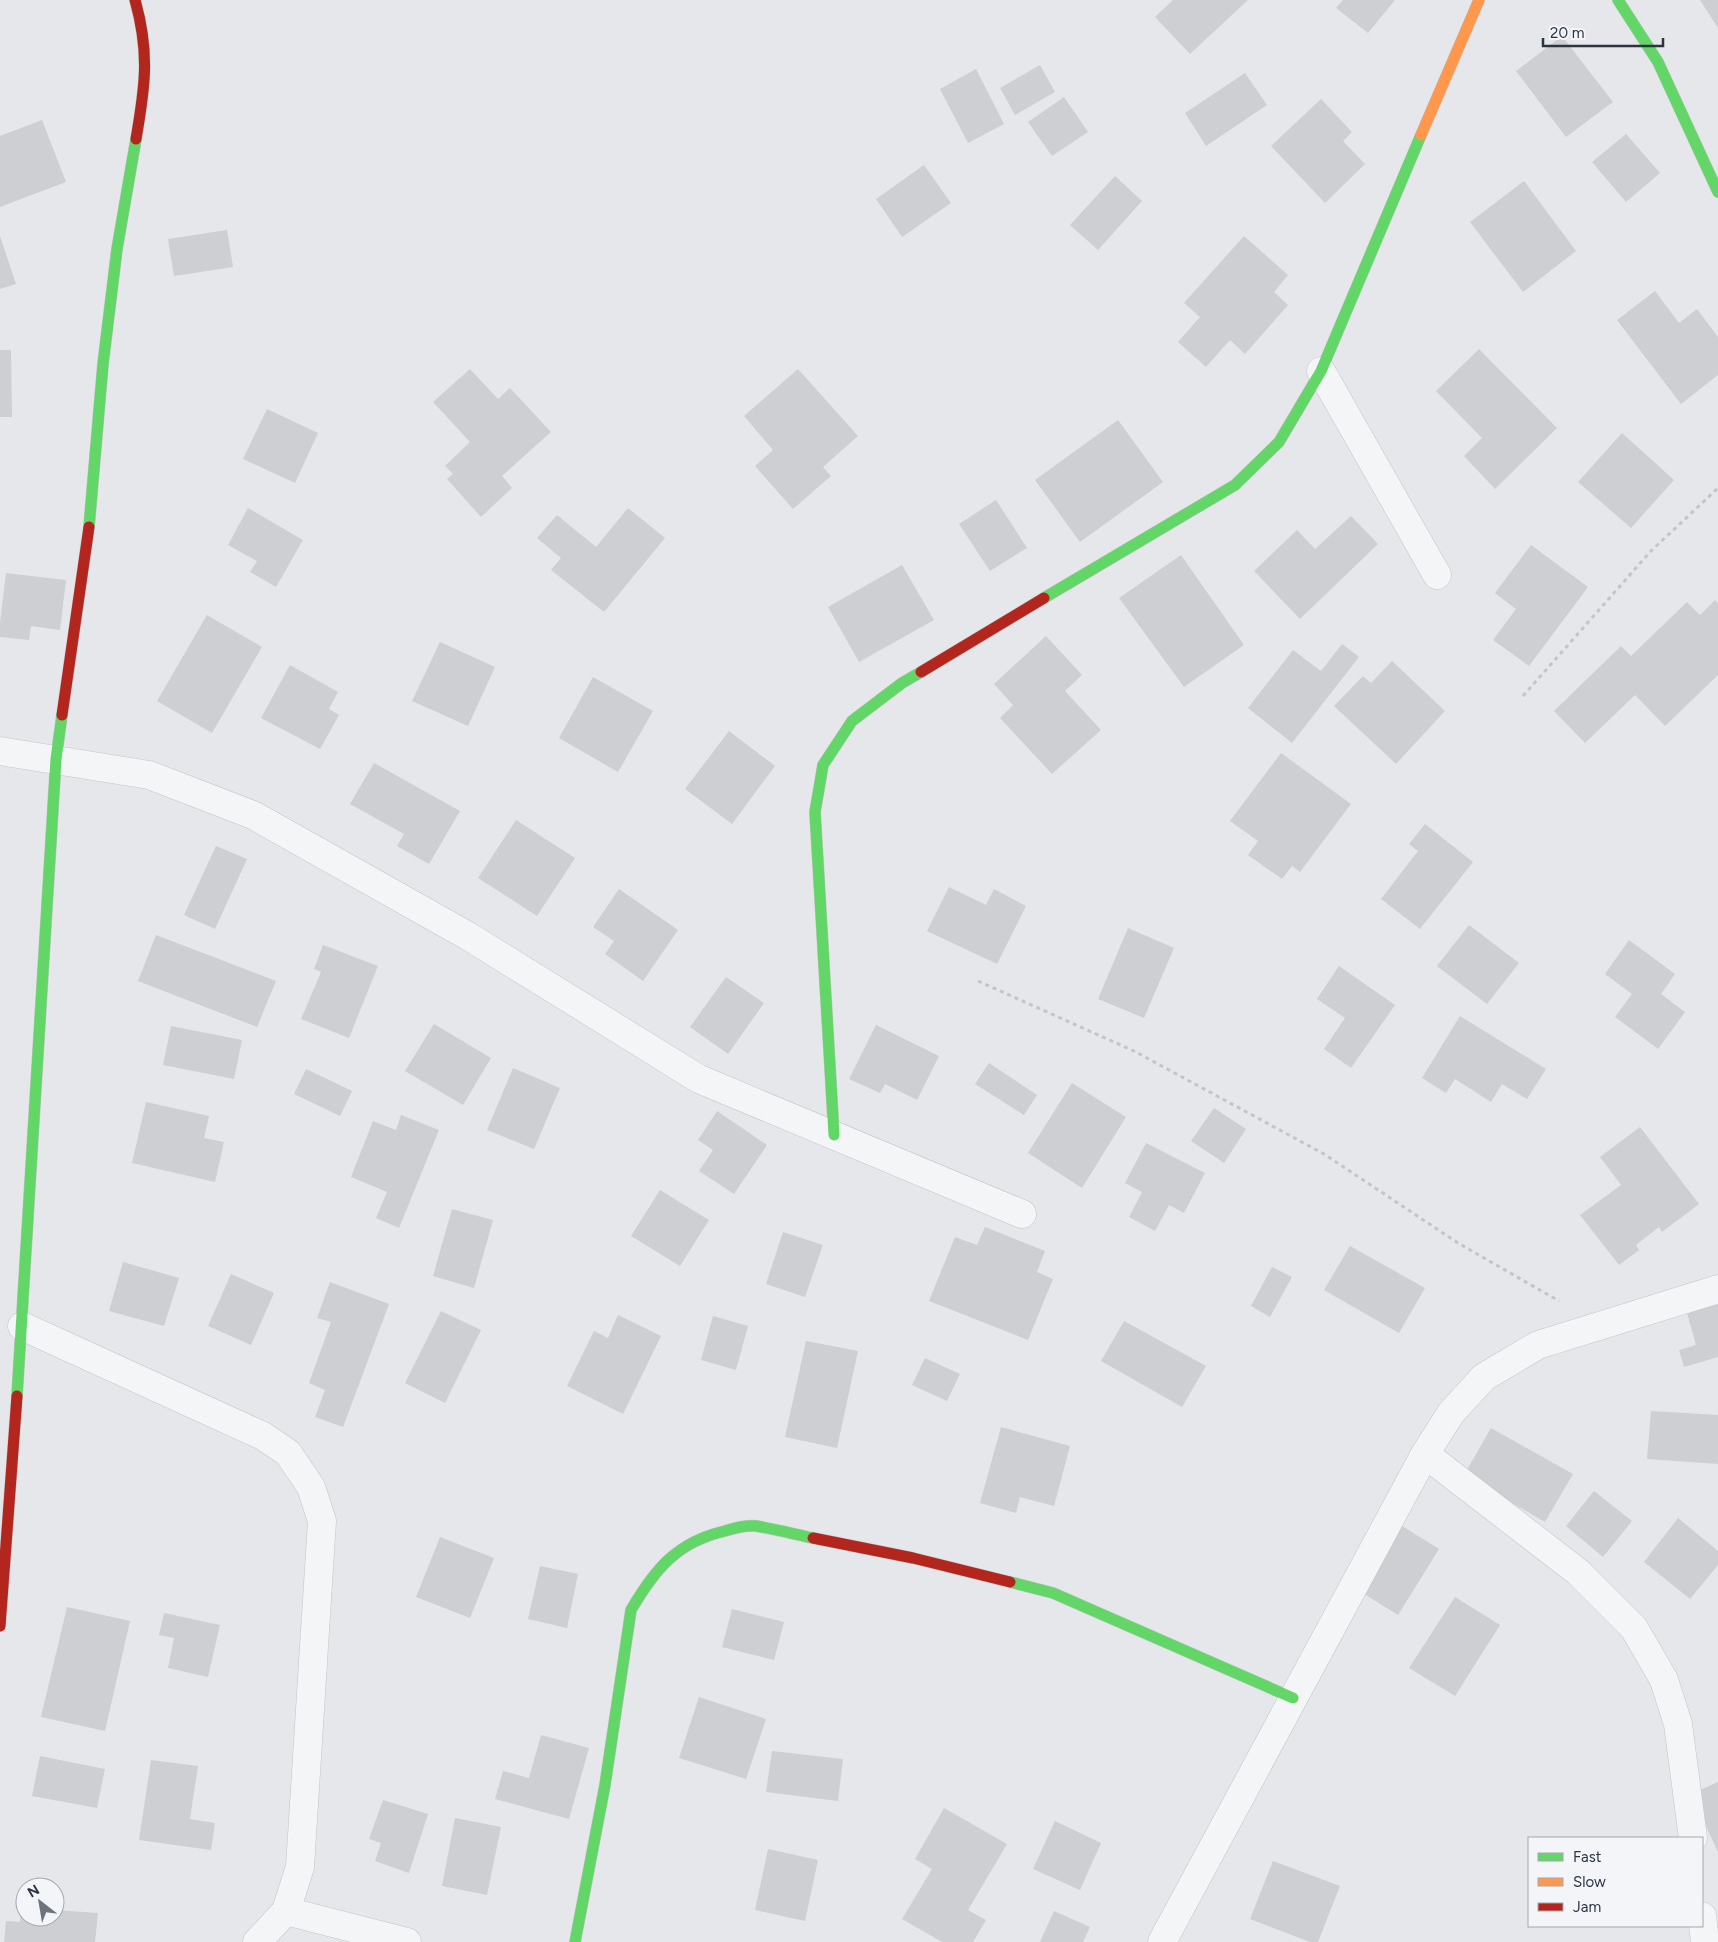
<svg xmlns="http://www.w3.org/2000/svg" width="1718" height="1942" font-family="Figtree,sans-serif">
<rect width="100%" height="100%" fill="#e5e7ea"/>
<path fill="#cdcfd2" d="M 1173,0 L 1248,0 L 1190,54 L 1155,17 Z
M 1343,0 L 1395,0 L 1368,33 L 1336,8 Z
M 1700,0 L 1718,0 L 1718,28 Z
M 1562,36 L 1613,102 L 1566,137 L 1516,71 Z
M 1040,65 L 1055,92 L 1015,115 L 1000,88 Z
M 976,69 L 1004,124 L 968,143 L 940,89 Z
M 1245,73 L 1267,105 L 1206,146 L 1185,113 Z
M 1064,97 L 1088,132 L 1052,156 L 1028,122 Z
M 1321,99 L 1352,132 L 1343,141 L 1365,164 L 1325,203 L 1271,146 Z
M 42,120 L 66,182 L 0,207 L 0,136 Z
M 1626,134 L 1660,173 L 1626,202 L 1592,162 Z
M 924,165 L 951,203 L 902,237 L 876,199 Z
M 1115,176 L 1142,201 L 1098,250 L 1070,225 Z
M 1524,181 L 1576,251 L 1523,292 L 1470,222 Z
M 227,230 L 233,267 L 174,276 L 168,239 Z
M 0,236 L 16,284 L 0,289 Z
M 1244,236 L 1288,275 L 1274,292 L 1288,305 L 1245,354 L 1230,340 L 1206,367 L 1178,342 L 1200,317 L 1184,303 Z
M 1655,291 L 1679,323 L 1697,309 L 1718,337 L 1718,375 L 1681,404 L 1617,320 Z
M 1479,349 L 1557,428 L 1495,489 L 1464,456 L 1482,438 L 1436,391 Z
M 0,350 L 11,350 L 12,417 L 0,417 Z
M 470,369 L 498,399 L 510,388 L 551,432 L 502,476 L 512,488 L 481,517 L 447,479 L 453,474 L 445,466 L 470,442 L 433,402 Z
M 798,369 L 858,436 L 823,467 L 831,476 L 793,509 L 755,466 L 773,450 L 744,416 Z
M 267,409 L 318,433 L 295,483 L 243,459 Z
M 1118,420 L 1163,482 L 1080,542 L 1035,480 Z
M 1622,433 L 1674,480 L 1631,528 L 1578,482 Z
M 996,500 L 1027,548 L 990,571 L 959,524 Z
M 248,508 L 303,540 L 276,587 L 250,572 L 257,561 L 228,545 Z
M 628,508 L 665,538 L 604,612 L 551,570 L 561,558 L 537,538 L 557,515 L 596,547 Z
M 1351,516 L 1378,544 L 1300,619 L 1254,571 L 1297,530 L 1315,549 Z
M 1531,545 L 1588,587 L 1529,666 L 1493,640 L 1516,609 L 1495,593 Z
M 1181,555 L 1244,645 L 1184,687 L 1119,598 Z
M 902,565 L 934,620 L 859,662 L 828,607 Z
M 6,573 L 66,580 L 60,630 L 31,626 L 29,640 L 0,637 L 0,623 Z
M 1715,600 L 1718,603 L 1718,675 L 1665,726 L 1635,695 L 1585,743 L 1554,711 L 1621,646 L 1631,656 L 1687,602 L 1700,615 Z
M 207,615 L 262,647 L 212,733 L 157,701 Z
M 1046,636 L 1082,675 L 1065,691 L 1101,730 L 1052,774 L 1000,718 L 1013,705 L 994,684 Z
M 440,642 L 495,667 L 468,726 L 412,701 Z
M 1342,644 L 1359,657 L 1292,743 L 1248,708 L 1293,650 L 1321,671 Z
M 1392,661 L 1445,711 L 1396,764 L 1334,706 L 1363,676 L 1371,683 Z
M 290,665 L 338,692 L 329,709 L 339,715 L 320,749 L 261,718 Z
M 593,677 L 653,711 L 618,772 L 559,738 Z
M 729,731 L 775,766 L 732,824 L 685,789 Z
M 1281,753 L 1351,804 L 1300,872 L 1292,866 L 1282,879 L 1248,855 L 1258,841 L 1230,821 Z
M 374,763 L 460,811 L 429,864 L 397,846 L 404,834 L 350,804 Z
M 516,820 L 575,858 L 537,916 L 478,878 Z
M 1425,824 L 1473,862 L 1420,929 L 1381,899 L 1418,851 L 1409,844 Z
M 216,846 L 247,859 L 215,929 L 184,915 Z
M 949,887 L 986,905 L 994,889 L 1026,906 L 997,964 L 927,931 Z
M 619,889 L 678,930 L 643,981 L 605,954 L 614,941 L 593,927 Z
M 1469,925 L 1519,963 L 1487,1004 L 1437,966 Z
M 1128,928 L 1174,948 L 1144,1018 L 1098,999 Z
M 156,935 L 276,981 L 257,1027 L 138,981 Z
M 1629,940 L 1675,974 L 1661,994 L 1685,1012 L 1658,1049 L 1615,1017 L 1632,994 L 1605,974 Z
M 323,945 L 378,966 L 349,1038 L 301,1019 L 321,972 L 314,969 Z
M 1339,966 L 1395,1005 L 1351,1068 L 1324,1049 L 1345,1018 L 1317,999 Z
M 726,977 L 764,1003 L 728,1054 L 690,1027 Z
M 1460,1016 L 1546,1069 L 1527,1099 L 1502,1084 L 1491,1102 L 1455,1079 L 1446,1093 L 1422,1078 Z
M 434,1024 L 491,1058 L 463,1105 L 405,1071 Z
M 876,1025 L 939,1056 L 917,1100 L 885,1084 L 880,1093 L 849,1079 Z
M 171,1026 L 242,1040 L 234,1079 L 163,1065 Z
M 989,1063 L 1037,1095 L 1024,1115 L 975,1084 Z
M 513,1068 L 560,1088 L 534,1149 L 487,1130 Z
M 306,1069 L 352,1091 L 340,1116 L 294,1094 Z
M 1072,1083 L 1126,1117 L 1082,1188 L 1028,1153 Z
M 146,1102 L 209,1116 L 204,1138 L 224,1142 L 215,1182 L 132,1163 Z
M 1214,1108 L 1246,1129 L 1224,1163 L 1191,1141 Z
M 717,1111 L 767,1145 L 734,1194 L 699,1171 L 713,1150 L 698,1140 Z
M 401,1115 L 439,1130 L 399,1228 L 376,1218 L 387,1192 L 351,1177 L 373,1121 L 396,1130 Z
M 1640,1127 L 1699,1204 L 1662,1232 L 1659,1227 L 1636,1245 L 1639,1250 L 1619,1265 L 1580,1215 L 1621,1185 L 1600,1157 Z
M 1146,1143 L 1205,1173 L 1184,1213 L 1169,1205 L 1155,1231 L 1129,1217 L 1142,1192 L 1125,1183 Z
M 660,1190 L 709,1220 L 680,1266 L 631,1236 Z
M 452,1209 L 493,1220 L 474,1288 L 433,1276 Z
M 985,1227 L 1045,1251 L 1037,1272 L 1053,1279 L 1028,1340 L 929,1301 L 955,1237 L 977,1245 Z
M 783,1232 L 823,1245 L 805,1297 L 766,1284 Z
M 1350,1246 L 1425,1288 L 1399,1333 L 1324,1290 Z
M 123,1262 L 179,1278 L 164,1326 L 109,1311 Z
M 1272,1267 L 1292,1277 L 1270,1317 L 1251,1306 Z
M 231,1274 L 274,1293 L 251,1345 L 208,1326 Z
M 330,1282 L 389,1304 L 343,1427 L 315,1417 L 325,1390 L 309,1383 L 331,1322 L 317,1318 Z
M 1718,1304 L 1718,1357 L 1684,1367 L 1679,1350 L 1696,1345 L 1687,1313 Z
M 441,1311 L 481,1330 L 445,1403 L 405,1383 Z
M 618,1315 L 661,1336 L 623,1414 L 567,1386 L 594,1331 L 608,1338 Z
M 713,1316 L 748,1326 L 736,1370 L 701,1360 Z
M 1124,1321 L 1206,1366 L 1182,1407 L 1101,1361 Z
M 806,1341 L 858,1351 L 837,1448 L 785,1437 Z
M 925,1358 L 960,1374 L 947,1401 L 912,1385 Z
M 1651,1411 L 1718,1415 L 1718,1464 L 1647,1459 Z
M 1001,1427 L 1070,1446 L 1054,1506 L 1020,1497 L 1016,1513 L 980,1503 Z
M 1491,1428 L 1573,1474 L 1545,1522 L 1464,1475 Z
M 1594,1491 L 1632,1521 L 1603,1557 L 1566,1526 Z
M 1678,1518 L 1718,1551 L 1718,1565 L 1690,1599 L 1644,1562 Z
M 1402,1526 L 1439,1549 L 1398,1615 L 1361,1592 Z
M 440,1537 L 494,1558 L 470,1618 L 416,1597 Z
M 540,1566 L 578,1574 L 567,1628 L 528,1619 Z
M 1455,1597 L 1500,1625 L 1455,1696 L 1409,1668 Z
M 67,1607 L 130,1621 L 105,1731 L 41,1717 Z
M 732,1609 L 784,1622 L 774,1660 L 722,1647 Z
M 164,1613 L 220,1625 L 208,1677 L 168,1668 L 174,1638 L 159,1635 Z
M 699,1697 L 766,1719 L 746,1779 L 679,1758 Z
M 541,1735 L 589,1748 L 569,1819 L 495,1799 L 503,1771 L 529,1778 Z
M 772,1751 L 843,1759 L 838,1801 L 766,1792 Z
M 40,1756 L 105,1769 L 97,1808 L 32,1796 Z
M 151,1760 L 198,1766 L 190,1819 L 215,1823 L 211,1850 L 139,1840 Z
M 1718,1782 L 1718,1852 L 1691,1794 Z
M 383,1800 L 428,1814 L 409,1873 L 375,1861 L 381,1843 L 369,1839 Z
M 944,1808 L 1007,1844 L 968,1910 L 986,1920 L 973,1942 L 942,1942 L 902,1919 L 932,1869 L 915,1859 Z
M 455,1818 L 501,1827 L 487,1895 L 442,1886 Z
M 1055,1821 L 1101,1843 L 1080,1890 L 1033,1869 Z
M 768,1849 L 818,1860 L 805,1921 L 755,1910 Z
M 1273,1861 L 1340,1886 L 1318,1942 L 1310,1942 L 1250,1919 Z
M 21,1907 L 25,1908 L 25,1917 L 55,1917 L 55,1910 L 98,1913 L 95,1942 L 4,1942 L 6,1921 L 20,1922 Z
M 1054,1911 L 1090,1927 L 1083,1942 L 1040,1942 Z"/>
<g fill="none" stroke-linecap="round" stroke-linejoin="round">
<g stroke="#c3c5c8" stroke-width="29">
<path id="street" d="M 1321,371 L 1437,575
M 0,751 L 149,775 L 253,815 L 468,936 L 699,1079 L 1022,1214
M 22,1326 L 263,1436 L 288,1453 L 311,1487 L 322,1521 L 300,1867 L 286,1911 L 257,1942
M 1425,1454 L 1578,1572 L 1634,1628 L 1664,1680 L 1678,1724 L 1693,1838
M 286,1911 L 407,1942
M 1702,1916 L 1705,1942
M 1162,1942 L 1425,1454 L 1451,1413 L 1484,1377 L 1538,1345 L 1718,1289"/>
</g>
<g stroke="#c3c5c8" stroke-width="12">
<path id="fast" d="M 1618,0 L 1658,62 L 1718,192
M 89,527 L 103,364 L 117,249 L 136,139
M 1044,598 L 1235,485 L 1279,442 L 1321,371 L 1421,135
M 834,1135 L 815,812 L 823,765 L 852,721 L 902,683 L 921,672
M 17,1396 L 56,759 L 62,715
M 1010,1582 L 1053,1593 L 1293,1698
M 575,1942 L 605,1785 L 631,1610 C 655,1569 677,1542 725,1531 C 735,1528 747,1525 756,1526 C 775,1529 794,1534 813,1538"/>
</g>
<g stroke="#c3c5c8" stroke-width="12">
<path id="slow" d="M 1421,135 L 1479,0"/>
</g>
<g stroke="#c3c5c8" stroke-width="12">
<path id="jam" d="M 135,0 C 150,53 145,87 136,139
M 921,672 L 1044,598
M 62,715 L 89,527
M 813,1538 L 913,1558 L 1010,1582
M 0,1626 L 17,1396"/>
</g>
<path stroke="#c3c5c8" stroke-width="3" stroke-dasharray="4 4" stroke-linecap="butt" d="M 1523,696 L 1651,551 L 1718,488
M 978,981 L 1134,1051 L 1324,1154 L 1458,1243 L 1559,1301"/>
<use href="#street" stroke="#f4f5f6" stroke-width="28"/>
<use href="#fast" stroke="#63d668" stroke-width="11"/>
<use href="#slow" stroke="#ff974d" stroke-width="11"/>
<use href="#jam" stroke="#b3261e" stroke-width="11"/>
</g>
<rect x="1528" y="1837" width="175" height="90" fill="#f3f5f8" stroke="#a3a8af"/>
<rect x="1538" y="1853" width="25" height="8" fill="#63d668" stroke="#a3a8af"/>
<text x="1573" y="1862" font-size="15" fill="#2c3442">Fast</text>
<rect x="1538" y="1878" width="25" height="8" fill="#ff974d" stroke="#a3a8af"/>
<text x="1573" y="1887" font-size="15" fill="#2c3442">Slow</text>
<rect x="1538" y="1903" width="25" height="8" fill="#b3261e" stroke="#a3a8af"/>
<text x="1573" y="1912" font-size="15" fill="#2c3442">Jam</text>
<g transform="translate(40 1902) rotate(329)"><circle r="24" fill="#f3f5f8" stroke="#a3a8af"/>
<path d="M0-4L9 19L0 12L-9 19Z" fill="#6d737d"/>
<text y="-8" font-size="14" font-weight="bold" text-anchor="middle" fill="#2c3442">N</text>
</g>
<path d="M1543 38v8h120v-8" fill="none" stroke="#2c3442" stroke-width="2.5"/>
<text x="1550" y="38" font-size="15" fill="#2c3442" stroke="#f3f5f8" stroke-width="4" paint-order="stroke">20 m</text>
</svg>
